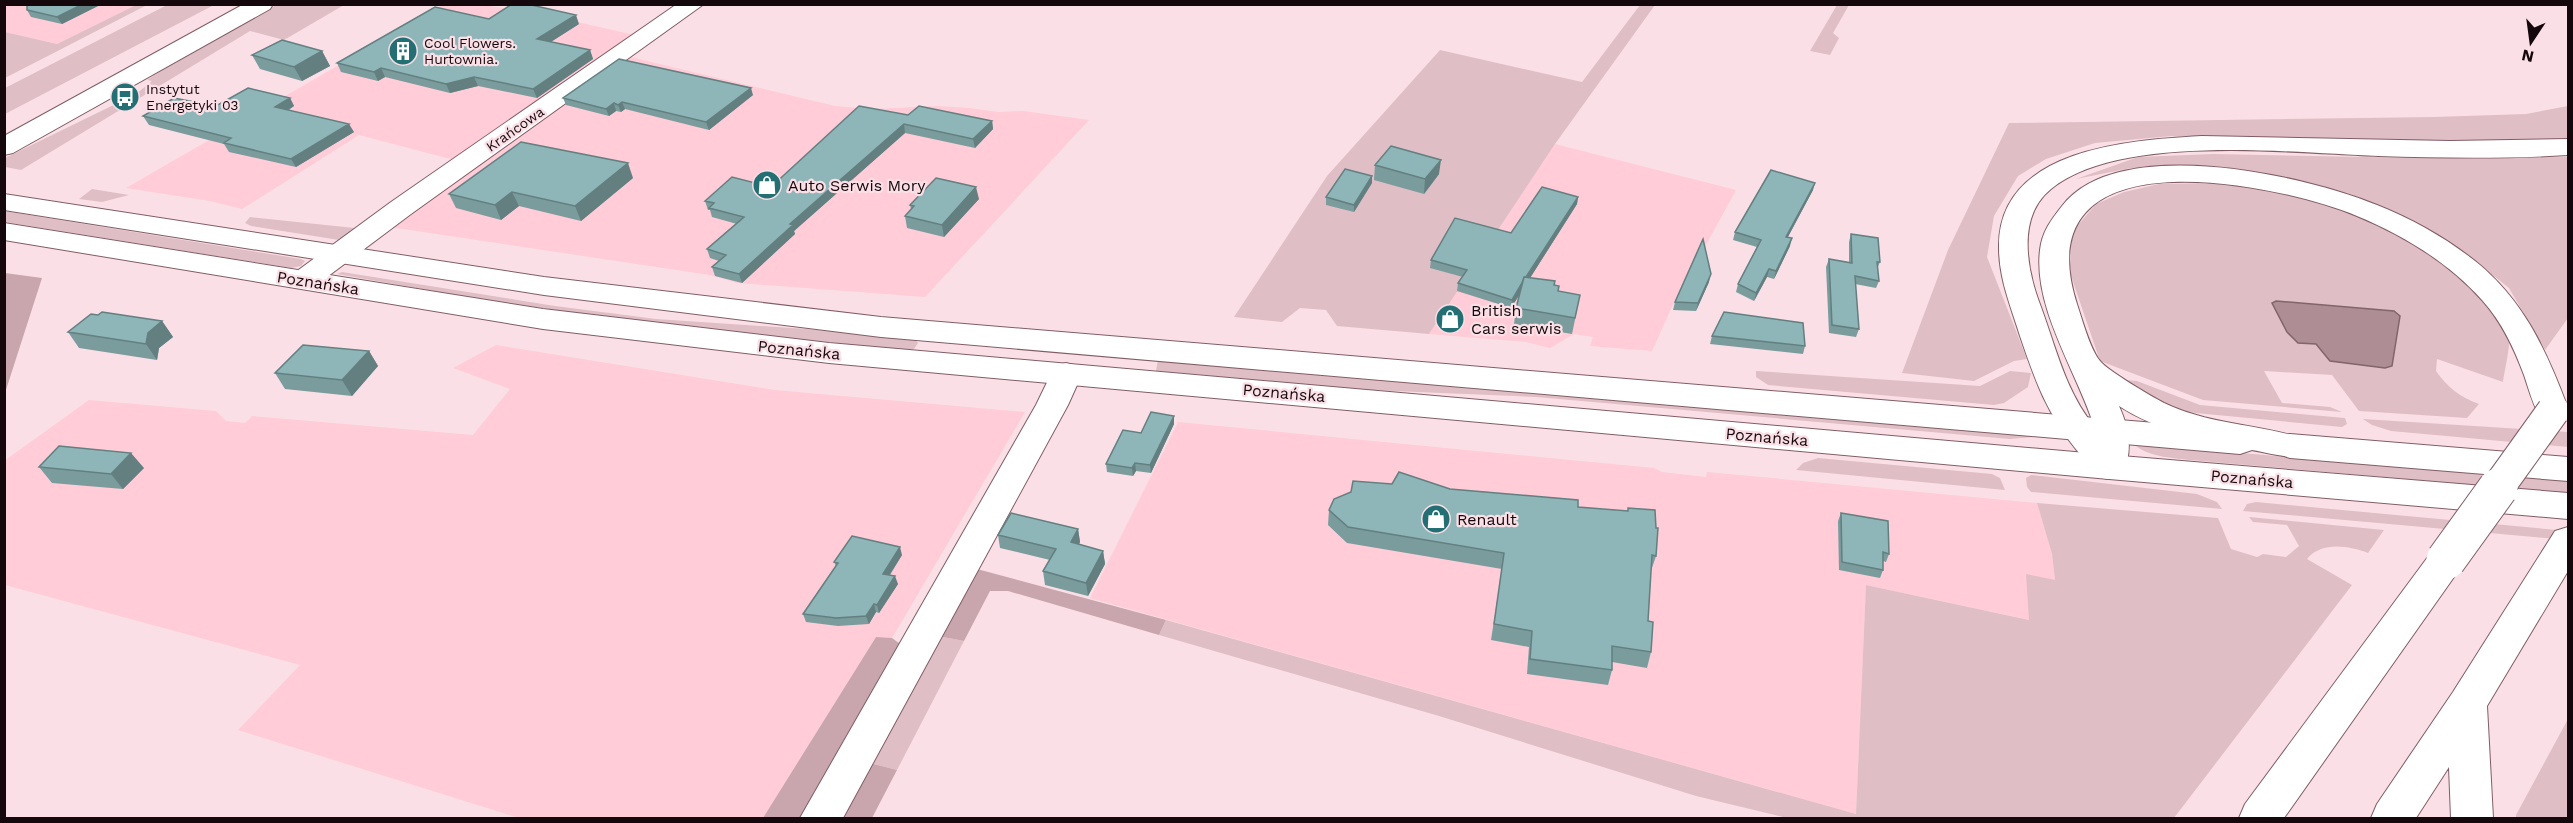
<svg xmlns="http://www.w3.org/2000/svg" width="2573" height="823" font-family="'Work Sans',sans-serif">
<rect width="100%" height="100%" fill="#fae0e6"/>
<path fill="#ffccd7" d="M 5,5 L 136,5 L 57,44 L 5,32 Z
M 443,5 L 484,5 L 542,14 L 639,36 L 614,53 L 835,106 L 872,109 L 937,106 L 969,108 L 999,112 L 1024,111 L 1089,120 L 925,297 L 737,283 L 710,275 L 363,223 L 454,160 L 359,135 L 242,209 L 210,201 L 126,188 Z
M 1555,144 L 1736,190 L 1671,309 L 1652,351 L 1590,346 L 1593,337 L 1574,334 L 1550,348 L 1526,342 L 1429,334 Z
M 496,345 L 775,390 L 1025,412 L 892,638 L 876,637 L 763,818 L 519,818 L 238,730 L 300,665 L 5,585 L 4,461 L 89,400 L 216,411 L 226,421 L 245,423 L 252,416 L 473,435 L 510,389 L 453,368 Z
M 1178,422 L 1654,468 L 1662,472 L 1706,477 L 1707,472 L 2037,503 L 2052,554 L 2055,580 L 2030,620 L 1866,585 L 1856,814 L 1090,598 Z"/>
<path fill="#e0bec5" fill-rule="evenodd" d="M 136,5 L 147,5 L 5,78 L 5,32 L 57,44 Z
M 167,5 L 214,5 L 5,114 L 5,88 Z
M 276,5 L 344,5 L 284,40 L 250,31 L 21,170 L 5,167 L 5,158 L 136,94 L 152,81 L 147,80 L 200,45 Z
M 1640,5 L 1655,5 L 1555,144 L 1429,334 L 1337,326 L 1326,310 L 1300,308 L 1282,322 L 1234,317 L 1327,176 L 1440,50 L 1582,82 Z
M 1837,5 L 1849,5 L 1833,33 L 1839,38 L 1830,55 L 1810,51 Z
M 2568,106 L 2568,138 L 2556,140 L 2427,142 L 2172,136 L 2095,143 L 2046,159 L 2018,176 L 1994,216 L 1987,257 L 2027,359 L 2014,361 L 1974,381 L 1902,373 L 1948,250 L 2009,123 L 2434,117 L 2526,114 Z
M 2213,154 L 2418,158 L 2568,157 L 2568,318 L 2545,350 L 2509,288 L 2459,248 L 2417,223 L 2348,193 L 2284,177 L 2222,167 L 2131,168 L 2076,179 L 2138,157 Z
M 2215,183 C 2236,185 2258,185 2278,189 C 2351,204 2435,244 2484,300 C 2493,310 2503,321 2508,333 C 2512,342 2504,372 2503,382 L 2437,359 L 2436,371 C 2448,388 2460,397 2479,404 L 2467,418 L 2359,411 L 2332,375 L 2264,371 L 2282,403 L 2330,407 L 2342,412 L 2203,400 L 2100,361 L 2070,273 L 2072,232 L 2096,204 L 2124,192 L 2159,184 ZM 2277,301 L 2394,311 L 2400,316 L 2323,351 Z
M 92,189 L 129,195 L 102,202 L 79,199 Z
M 4,211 L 301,259 L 305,261 L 301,266 L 291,268 L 5,222 Z
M 250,217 L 364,229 L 354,237 L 339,240 L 251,226 L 245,223 Z
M 342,272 L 555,306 L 656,319 L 807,329 L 915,339 L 918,343 L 914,349 L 907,350 L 666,326 L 473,298 L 337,274 Z
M 1158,359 L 2031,434 L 2033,437 L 2010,439 L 1536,397 L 1369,390 L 1156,371 Z
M 1756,371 L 1980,386 L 2010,371 L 2031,373 L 2028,387 L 2004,403 L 1994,405 L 1768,385 L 1756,377 Z
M 2114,379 L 2137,381 L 2200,405 L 2345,418 L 2347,424 L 2342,427 L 2185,412 L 2187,416 Z
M 2363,419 L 2568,432 L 2568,447 L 2391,431 L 2372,425 Z
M 2137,444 L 2568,481 L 2568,493 L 2190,460 C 2173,458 2150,457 2136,446 Z
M 1818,458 L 1992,474 L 2000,478 L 2005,490 L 1796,470 L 1803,463 Z
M 2031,475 L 2197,494 L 2217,502 L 2222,509 L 2031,492 L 2027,487 L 2026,478 Z
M 2256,502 L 2568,531 L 2568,540 L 2243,511 L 2247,504 Z
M 2037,503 L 2218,518 L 2231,549 L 2257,557 L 2263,554 L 2286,557 L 2299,546 L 2287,525 L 2253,522 L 2249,517 L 2384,530 L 2368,553 C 2349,546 2322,541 2307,559 L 2352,585 L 2174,818 L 1787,818 L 1696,796 L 1439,716 L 1159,635 L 1166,620 L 1856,814 L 1866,585 L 2029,620 L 2026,574 L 2055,580 L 2052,554 Z
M 938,636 L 964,641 L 897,770 L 866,762 Z
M 2568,719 L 2568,818 L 2516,818 L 2516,815 Z"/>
<path fill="#c9a6ad" d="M 5,273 L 42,278 L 5,393 L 4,273 Z
M 977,569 L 1166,620 L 1159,635 L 1008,591 L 990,591 L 964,641 L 938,636 Z
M 876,637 L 892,638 L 903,646 L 805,818 L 763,818 Z
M 866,762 L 897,770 L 872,818 L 835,818 Z"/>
<path fill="#af8d94" stroke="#81656b" stroke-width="1.5" d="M 2276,301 L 2394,311 L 2400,316 L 2392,366 L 2385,368 L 2330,361 L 2316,344 L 2298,343 L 2287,332 L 2272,303 Z"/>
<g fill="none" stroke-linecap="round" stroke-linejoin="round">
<g stroke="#805d65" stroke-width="2">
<path id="minor" d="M 677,4 L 704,4 L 411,214 L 315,286 L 304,289 L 293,286 L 289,280 L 293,274 L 391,202 Z
M 1066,363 L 1077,366 L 1082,374 L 1068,405 L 843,818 L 800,818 L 1036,405 L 1055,366 Z"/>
</g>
<g stroke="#805d65" stroke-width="2">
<path id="tertiary" d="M 244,4 L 273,4 L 270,9 L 13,153 L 4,155 L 4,136 Z"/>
</g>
<g stroke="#805d65" stroke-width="2">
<path id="secondary" d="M 4,194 L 544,277 L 881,317 L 2240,430 L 2252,434 L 2257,442 L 2252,450 L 2240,454 L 881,337 L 544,295 L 4,210 Z
M 4,223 L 543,309 L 829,343 L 2109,455 L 2121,458 L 2126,467 L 2121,476 L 2109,479 L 829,363 L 543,329 L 4,240 Z"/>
</g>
<g stroke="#805d65" stroke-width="2">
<path id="primary" d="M 2290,434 L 2568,457 L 2568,481 L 2290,458 L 2278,454 L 2273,446 L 2278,438 Z
M 2109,455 L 2568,493 L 2568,519 L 2109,479 L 2097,476 L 2092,467 L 2097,458 Z"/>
</g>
<g stroke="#805d65" stroke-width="2">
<path id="motorway" d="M 2202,136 L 2450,141 L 2568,139 L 2568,155 C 2505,159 2442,158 2378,156 C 2292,153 2120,133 2051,189 C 2016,217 2027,271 2041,307 C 2056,348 2066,392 2094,426 C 2077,372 2033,308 2040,250 C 2042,232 2051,220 2062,206 C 2118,133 2304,175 2377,205 C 2412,219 2446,238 2475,261 C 2524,300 2547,352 2568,408 L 2565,419 L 2553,422 L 2541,419 C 2533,405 2529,390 2524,375 C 2514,348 2502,322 2482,300 C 2449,263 2403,235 2357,216 C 2271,181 2022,132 2077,304 C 2082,319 2090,349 2100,361 C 2108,371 2151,396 2164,403 C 2207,424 2257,424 2302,438 L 2307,446 L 2302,454 C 2285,459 2269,453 2252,450 C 2206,441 2159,432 2119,406 C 2129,428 2134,453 2121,476 C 2112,478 2103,481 2096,474 C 2089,468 2084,460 2079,453 C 2047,414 2036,383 2020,336 C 2011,307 1999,279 1999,248 C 1997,148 2130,140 2202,136 Z
M 2568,527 L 2568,571 L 2487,706 L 2493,818 L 2451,818 L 2449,767 L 2416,818 L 2371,818 L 2377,804 L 2453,692 L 2555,531 Z
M 2446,546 L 2459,550 L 2464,560 L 2459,570 L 2284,818 L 2239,818 L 2245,804 L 2433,550 Z"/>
</g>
<use href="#minor" fill="#fff" fill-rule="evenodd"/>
<use href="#tertiary" fill="#fff" fill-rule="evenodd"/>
<use href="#secondary" fill="#fff" fill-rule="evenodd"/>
<use href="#primary" fill="#fff" fill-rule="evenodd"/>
<use href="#motorway" fill="#fff" fill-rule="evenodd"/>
<g stroke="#805d65" stroke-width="34" stroke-linecap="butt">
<path id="motorway-bridge-far1" d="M 2497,489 L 2553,411"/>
</g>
<g stroke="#805d65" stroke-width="41" stroke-linecap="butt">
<path id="motorway-bridge" d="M 2446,560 L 2498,488"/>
</g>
<use href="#motorway-bridge-far1" stroke="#fff" stroke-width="32"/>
<use href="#motorway-bridge" stroke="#fff" stroke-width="39"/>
</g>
<path fill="#7a9c9d" d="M 102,4 L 62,24 L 31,17 L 27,10 Z
M 579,24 L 551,42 L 590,50 L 593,59 L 537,98 L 478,86 L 450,93 L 385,77 L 378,81 L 341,72 L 337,63 Z
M 322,51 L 330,66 L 302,81 L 260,69 L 252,55 Z
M 753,95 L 709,130 L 625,109 L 621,112 L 616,111 L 609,116 L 566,105 L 563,98 Z
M 290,98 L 294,106 L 289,110 L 354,132 L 296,167 L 229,152 L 224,144 L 149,125 L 143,116 L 216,106 Z
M 908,115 L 992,121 L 993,129 L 975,148 L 905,133 L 794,231 L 795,234 L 742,283 L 715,276 L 712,267 L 719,261 L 710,258 L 707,249 L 737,224 L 712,217 L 710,210 L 708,210 L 705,201 L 771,187 Z
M 1375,165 L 1439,174 L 1424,194 L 1374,180 Z
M 633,178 L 581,221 L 519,206 L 501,220 L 456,208 L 449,194 Z
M 1372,183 L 1354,212 L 1326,205 L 1326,197 Z
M 1813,190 L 1788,237 L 1790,246 L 1774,279 L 1767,277 L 1754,301 L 1736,292 L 1738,284 L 1757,247 L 1733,240 L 1735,232 Z
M 1578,197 L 1577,204 L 1530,278 L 1554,286 L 1558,291 L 1577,310 L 1572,334 L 1514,324 L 1516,308 L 1520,294 L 1511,308 L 1457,291 L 1458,283 L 1463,277 L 1430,268 L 1431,260 L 1511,233 Z
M 979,199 L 944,237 L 907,228 L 905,216 L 911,209 L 910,205 Z
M 1851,234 L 1880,262 L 1877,269 L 1879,281 L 1876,288 L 1855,284 L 1859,329 L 1856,337 L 1829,333 L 1826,267 L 1829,259 L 1849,263 L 1849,242 Z
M 1709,282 L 1696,311 L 1673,310 L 1675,302 Z
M 98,315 L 162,321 L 173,337 L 159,348 L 157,360 L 79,348 L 68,332 Z
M 1712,336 L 1805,346 L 1803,354 L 1710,344 Z
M 369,351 L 378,366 L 352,396 L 285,389 L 275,373 Z
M 1174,416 L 1174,424 L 1151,473 L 1136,471 L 1133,476 L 1107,472 L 1106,464 L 1141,433 Z
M 39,467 L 144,468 L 123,489 L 52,483 Z
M 1450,489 L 1578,507 L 1656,556 L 1651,571 L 1648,621 L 1651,652 L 1647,668 L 1612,662 L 1612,670 L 1608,685 L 1527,674 L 1529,647 L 1491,640 L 1502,569 L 1347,543 L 1328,525 L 1329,510 Z
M 1841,513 L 1889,554 L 1886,562 L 1883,561 L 1883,570 L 1880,578 L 1839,570 L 1838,521 Z
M 1078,529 L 1080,542 L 1079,544 L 1103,551 L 1105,564 L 1088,596 L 1045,585 L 1043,571 L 1050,560 L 1000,548 L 998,535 Z
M 902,555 L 890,575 L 898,584 L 879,613 L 876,612 L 869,624 L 838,626 L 806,622 L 803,614 L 836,566 L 834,562 Z"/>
<path fill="#637f80" d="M 83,4 L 102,4 L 62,24 L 57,17 Z
M 576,15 L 579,24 L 541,48 L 537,39 Z
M 590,50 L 593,59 L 537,98 L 533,89 Z
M 322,51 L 330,66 L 302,81 L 294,67 Z
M 381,68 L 385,77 L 378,81 L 374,72 Z
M 474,77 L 478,86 L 450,93 L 446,84 Z
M 751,88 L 753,95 L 709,130 L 706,122 Z
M 290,98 L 294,106 L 279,115 L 275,107 Z
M 622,102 L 625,109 L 621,112 L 618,105 Z
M 614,103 L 616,111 L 609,116 L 606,109 Z
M 992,121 L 993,129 L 975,148 L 973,139 Z
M 349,124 L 354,132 L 296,167 L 291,159 Z
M 904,124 L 905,133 L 794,231 L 795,234 L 742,283 L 739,274 L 790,224 Z
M 1441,160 L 1439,174 L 1424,194 L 1425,179 Z
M 628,163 L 633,178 L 581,221 L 575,206 Z
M 1372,176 L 1372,183 L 1354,212 L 1354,205 Z
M 1815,183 L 1813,190 L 1784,244 L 1786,237 Z
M 976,187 L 979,199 L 944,237 L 942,225 Z
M 512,192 L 519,206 L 501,220 L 495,205 Z
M 1578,197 L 1577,204 L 1511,308 L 1512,300 Z
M 1792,238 L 1790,246 L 1774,279 L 1776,271 Z
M 1769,269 L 1767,277 L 1754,301 L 1756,293 Z
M 1711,274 L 1709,282 L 1696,311 L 1698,303 Z
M 162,321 L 173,337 L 159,348 L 157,360 L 146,344 L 148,333 Z
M 369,351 L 378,366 L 352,396 L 342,380 Z
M 1174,416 L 1174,424 L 1151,473 L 1150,465 Z
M 131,453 L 144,468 L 123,489 L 111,474 Z
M 1135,463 L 1136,471 L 1133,476 L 1132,468 Z
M 1078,529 L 1080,542 L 1073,555 L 1071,542 Z
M 900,547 L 902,555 L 885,582 L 883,574 Z
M 1103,551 L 1105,564 L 1088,596 L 1086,583 Z
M 895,576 L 898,584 L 879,613 L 877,605 Z
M 874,604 L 876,612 L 869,624 L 866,616 Z"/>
<path fill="#8eb5b7" stroke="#637f80" stroke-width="1.5" d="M 27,4 L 83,4 L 57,17 L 27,10 Z
M 512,4 L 527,4 L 576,15 L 537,39 L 590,50 L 533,89 L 474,77 L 446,84 L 381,68 L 374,72 L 337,63 L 435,7 L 489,19 Z
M 282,40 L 322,51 L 294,67 L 252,55 Z
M 619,59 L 751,88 L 706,122 L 622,102 L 618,105 L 614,103 L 606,109 L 563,98 Z
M 248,88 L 290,98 L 275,107 L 349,124 L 291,159 L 224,143 L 231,138 L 143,116 L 174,98 L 216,106 Z
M 859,106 L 908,115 L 919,106 L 992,121 L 973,139 L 904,124 L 790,224 L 793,225 L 739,274 L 712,267 L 726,255 L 707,249 L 744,217 L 709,208 L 714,203 L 705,201 L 732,177 L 771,187 Z
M 521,142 L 628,163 L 575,206 L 512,192 L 495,205 L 449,194 Z
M 1391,146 L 1441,160 L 1425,179 L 1375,165 Z
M 1345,169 L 1372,176 L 1354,205 L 1326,197 Z
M 1771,170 L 1815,183 L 1786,237 L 1792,238 L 1776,271 L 1769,269 L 1756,293 L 1738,284 L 1761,240 L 1735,232 Z
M 936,178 L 976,187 L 942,225 L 905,216 L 914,206 L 910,205 Z
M 1542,187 L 1578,197 L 1526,277 L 1524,277 L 1522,283 L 1512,300 L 1458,283 L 1467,270 L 1431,260 L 1455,218 L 1511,233 Z
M 1851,234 L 1878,238 L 1880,262 L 1877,262 L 1879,281 L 1855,276 L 1859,329 L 1832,325 L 1829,259 L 1852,263 Z
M 1703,239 L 1711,274 L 1698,303 L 1675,302 Z
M 1524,277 L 1555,281 L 1554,285 L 1559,286 L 1558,291 L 1580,295 L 1575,318 L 1516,308 Z
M 102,312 L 162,321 L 148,333 L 146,344 L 68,332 L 91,314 L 98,315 Z
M 1724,312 L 1803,323 L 1805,346 L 1712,336 Z
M 303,345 L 369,351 L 342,380 L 275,373 Z
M 1151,412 L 1174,416 L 1150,465 L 1135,463 L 1132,468 L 1106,464 L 1123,430 L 1141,433 Z
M 59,446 L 131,453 L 111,474 L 39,467 Z
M 1399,472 L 1450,489 L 1578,500 L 1578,507 L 1628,511 L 1628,508 L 1655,510 L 1656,528 L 1658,528 L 1656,556 L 1652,555 L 1648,621 L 1653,622 L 1651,652 L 1612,646 L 1612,670 L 1530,659 L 1532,631 L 1494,624 L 1504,553 L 1348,527 L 1329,510 L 1334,499 L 1351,492 L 1353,481 L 1392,484 Z
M 1011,513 L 1078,529 L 1071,542 L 1103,551 L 1086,583 L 1043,571 L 1056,549 L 998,535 Z
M 1841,513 L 1888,521 L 1889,554 L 1883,552 L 1883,570 L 1842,562 Z
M 852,536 L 900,547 L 883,574 L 895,576 L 877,605 L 874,604 L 866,616 L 836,618 L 803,614 L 838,563 L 834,562 Z"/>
<defs>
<g id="building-disc" transform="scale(1.5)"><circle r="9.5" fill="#236f73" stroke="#fae0e6"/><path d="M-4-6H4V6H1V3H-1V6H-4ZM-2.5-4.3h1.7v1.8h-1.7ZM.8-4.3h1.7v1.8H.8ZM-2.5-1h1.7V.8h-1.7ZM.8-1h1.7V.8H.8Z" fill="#fff"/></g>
<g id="bus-disc" transform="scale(1.5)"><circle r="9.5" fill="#236f73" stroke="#fae0e6"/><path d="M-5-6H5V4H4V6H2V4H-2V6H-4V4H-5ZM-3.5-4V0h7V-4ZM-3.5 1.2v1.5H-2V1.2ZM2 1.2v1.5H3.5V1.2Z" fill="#fff"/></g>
<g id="shop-disc" transform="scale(1.5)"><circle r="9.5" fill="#236f73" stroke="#fae0e6"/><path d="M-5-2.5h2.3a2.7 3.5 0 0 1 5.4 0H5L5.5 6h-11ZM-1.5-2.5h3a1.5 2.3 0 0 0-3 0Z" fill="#fff"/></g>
</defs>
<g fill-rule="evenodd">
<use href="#building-disc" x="403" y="51"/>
<use href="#bus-disc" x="125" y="97"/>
<use href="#shop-disc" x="767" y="185"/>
<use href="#shop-disc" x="1450" y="319"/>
<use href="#shop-disc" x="1436" y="519"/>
</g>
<g text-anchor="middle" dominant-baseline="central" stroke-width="4.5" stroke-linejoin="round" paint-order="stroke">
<g font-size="14" fill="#15080c" stroke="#fae0e6" text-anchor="start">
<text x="424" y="43">Cool Flowers.<tspan x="424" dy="16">Hurtownia.</tspan></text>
<text x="146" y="89">Instytut<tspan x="146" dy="16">Energetyki 03</tspan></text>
</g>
<g font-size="14" fill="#15080c" stroke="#fae0e6">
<text transform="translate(515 129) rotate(-35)">Krańcowa</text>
</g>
<g font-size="16" fill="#15080c" stroke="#fae0e6" text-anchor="start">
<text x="788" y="185">Auto Serwis Mory</text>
<text x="1471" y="310">British<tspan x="1471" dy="18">Cars serwis</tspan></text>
<text x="1457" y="519">Renault</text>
</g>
<g font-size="16" fill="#15080c" stroke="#fae0e6">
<text transform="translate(318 283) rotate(9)">Poznańska</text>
<text transform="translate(799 350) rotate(6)">Poznańska</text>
<text transform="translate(1284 393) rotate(5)">Poznańska</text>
<text transform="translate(1767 437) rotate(5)">Poznańska</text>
<text transform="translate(2252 479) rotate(5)">Poznańska</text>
</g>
</g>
<rect width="2573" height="823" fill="none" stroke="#15080c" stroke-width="12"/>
<g transform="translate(2531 42) rotate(193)" stroke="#fae0e6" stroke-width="4.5" paint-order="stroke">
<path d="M0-4.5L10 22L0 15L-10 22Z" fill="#15080c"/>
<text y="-9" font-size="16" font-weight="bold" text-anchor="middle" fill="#15080c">N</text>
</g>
</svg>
